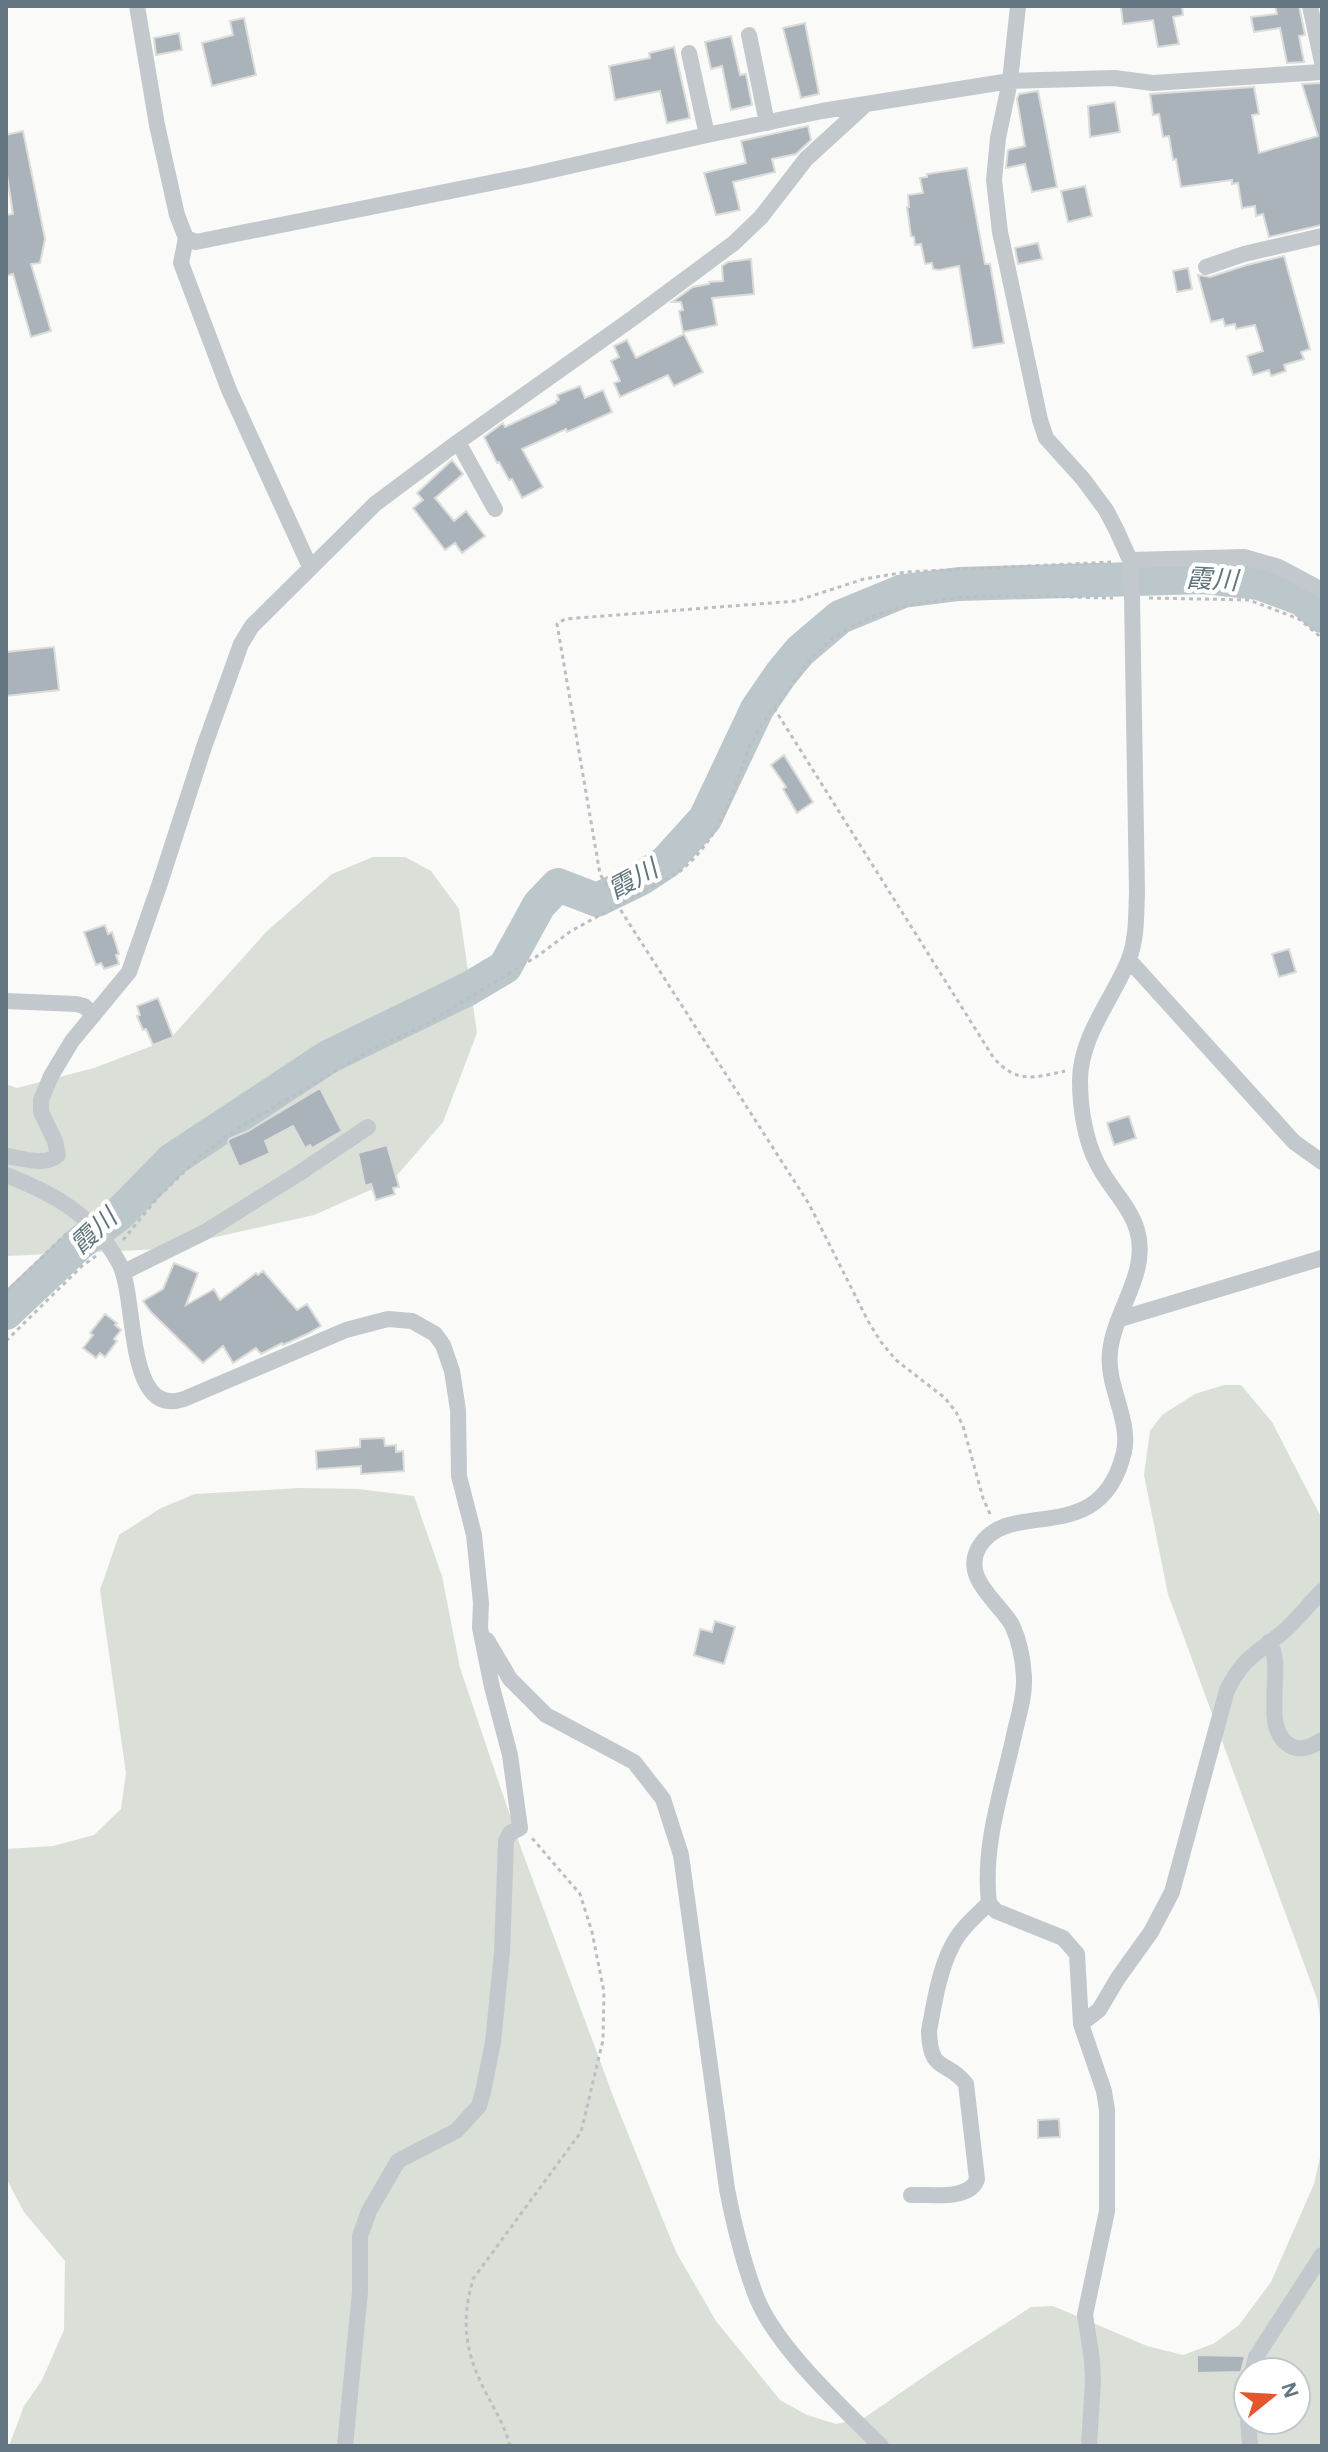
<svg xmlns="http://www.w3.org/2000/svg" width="1328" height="2452" font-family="'Alegreya Sans','Noto Sans JP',sans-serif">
<rect width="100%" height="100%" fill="#fafaf8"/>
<path fill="#dadfd7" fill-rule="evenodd" d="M 373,857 L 405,857 L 431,871 L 459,909 L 477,1033 L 443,1122 L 393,1180 L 314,1215 L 163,1249 L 6,1256 L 6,1084 L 17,1088 L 94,1068 L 170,1039 L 266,932 L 332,874 Z
M 1224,1385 L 1241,1385 L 1272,1422 L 1322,1519 L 1322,2027 L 1317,1999 L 1168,1594 L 1144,1475 L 1150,1431 L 1162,1415 L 1195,1394 Z
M 300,1488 L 358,1489 L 414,1496 L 442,1576 L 460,1668 L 522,1851 L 616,2104 L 676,2252 L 716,2321 L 780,2400 L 807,2415 L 836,2424 L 864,2418 L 941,2365 L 1031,2307 L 1053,2306 L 1147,2346 L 1183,2355 L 1213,2344 L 1239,2325 L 1271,2282 L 1314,2184 L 1322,2149 L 1322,2446 L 9,2446 L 24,2406 L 42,2380 L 64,2330 L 65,2261 L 24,2212 L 6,2178 L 6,1849 L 53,1846 L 94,1835 L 121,1809 L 126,1773 L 100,1590 L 119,1535 L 161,1508 L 195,1494 ZM 1248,2372 L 1296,2372 L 1296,2420 L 1248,2420 Z"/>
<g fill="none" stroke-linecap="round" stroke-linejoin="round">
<path stroke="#bbc7cb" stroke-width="34" d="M 6,1313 L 80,1243 L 119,1214 L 172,1160 L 328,1057 L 468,989 L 505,967 L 539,905 L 558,885 L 597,900 L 640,879 L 666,862 L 705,819 L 757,709 L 781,674 L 800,651 L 840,617 L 903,591 L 959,584 L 1205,577 L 1259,583 L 1302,599 L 1322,616"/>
</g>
<path fill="#aab3b9" stroke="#dcdcda" stroke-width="2" d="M 1130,6 L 1182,6 L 1183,15 L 1173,17 L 1179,44 L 1158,47 L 1153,20 L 1123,24 L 1121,7 Z
M 1275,6 L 1299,6 L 1305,35 L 1299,36 L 1304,62 L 1287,63 L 1280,28 L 1254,32 L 1251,17 L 1277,14 Z
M 244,18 L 256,75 L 212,86 L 202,43 L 233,35 L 230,21 Z
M 805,23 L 819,94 L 801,98 L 783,28 Z
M 179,33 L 182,50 L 156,55 L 154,38 Z
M 731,36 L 740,75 L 746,74 L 752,105 L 731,110 L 722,66 L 711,69 L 705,42 Z
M 674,47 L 690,118 L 667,123 L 660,91 L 615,100 L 609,66 L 650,58 L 649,53 Z
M 1322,83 L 1322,225 L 1269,237 L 1263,214 L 1256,216 L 1255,206 L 1242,208 L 1238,183 L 1232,184 L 1232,180 L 1181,187 L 1176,159 L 1173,160 L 1169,136 L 1163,137 L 1159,114 L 1153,115 L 1150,94 L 1254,87 L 1259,114 L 1252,115 L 1259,153 L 1318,136 L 1302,84 Z
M 1038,91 L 1057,187 L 1032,192 L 1025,164 L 1006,168 L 1008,150 L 1025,146 L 1017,99 L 1019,94 Z
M 1115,102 L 1120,132 L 1090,137 L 1088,106 Z
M 808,126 L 811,140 L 796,154 L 772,159 L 775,172 L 733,182 L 740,210 L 716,215 L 704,173 L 746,163 L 741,141 Z
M 23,131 L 45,239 L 40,263 L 31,264 L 51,331 L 31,337 L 13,274 L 6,276 L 6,215 L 13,214 L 6,168 L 6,135 Z
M 967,168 L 985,264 L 990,264 L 1004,343 L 973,348 L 959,266 L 939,270 L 933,269 L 932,263 L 925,264 L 921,244 L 915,245 L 914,237 L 911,236 L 907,207 L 909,207 L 908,195 L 923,193 L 920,178 L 927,177 L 927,174 Z
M 1085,186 L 1092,216 L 1068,222 L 1061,191 Z
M 1038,243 L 1042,259 L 1018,264 L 1015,248 Z
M 1284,256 L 1310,349 L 1301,352 L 1304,359 L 1284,365 L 1286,371 L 1271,376 L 1269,370 L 1253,375 L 1247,356 L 1263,351 L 1255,325 L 1236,329 L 1235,324 L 1225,326 L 1223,319 L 1211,322 L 1198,275 L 1210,277 L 1247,265 Z
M 751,259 L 754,294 L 712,298 L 717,325 L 683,332 L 679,311 L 683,310 L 681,302 L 672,302 L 693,287 L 709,284 L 709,282 L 723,281 L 722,266 L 728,262 Z
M 1188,268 L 1192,289 L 1177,292 L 1173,271 Z
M 684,334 L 703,372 L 674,386 L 668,375 L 620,397 L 614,383 L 620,381 L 611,361 L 619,357 L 614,346 L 627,340 L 636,358 Z
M 580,386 L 585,398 L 603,390 L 612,412 L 567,432 L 566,429 L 522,449 L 543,487 L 522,498 L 512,479 L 509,480 L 499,462 L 497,463 L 484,437 L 503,423 L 505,427 L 556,403 L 556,401 L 559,400 L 557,395 Z
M 452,460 L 463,474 L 435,498 L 454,521 L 466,511 L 485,536 L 462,553 L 455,543 L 445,550 L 413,508 L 423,500 L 417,493 Z
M 54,647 L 59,690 L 6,696 L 6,652 Z
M 784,755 L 813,802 L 797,813 L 783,789 L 786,787 L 771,765 Z
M 105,925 L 108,934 L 112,932 L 119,954 L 116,955 L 119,964 L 104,969 L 101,963 L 96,965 L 84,932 Z
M 1289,949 L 1296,972 L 1279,977 L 1272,954 Z
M 158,998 L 173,1037 L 153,1045 L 146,1029 L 143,1030 L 137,1016 L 140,1015 L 137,1006 Z
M 320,1088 L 342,1131 L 312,1148 L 310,1145 L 305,1148 L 293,1126 L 265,1141 L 270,1153 L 239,1167 L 228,1142 L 229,1139 L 248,1131 Z
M 1129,1116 L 1136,1138 L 1114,1145 L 1107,1123 Z
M 387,1145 L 399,1187 L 393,1188 L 395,1194 L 376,1200 L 371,1184 L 365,1186 L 358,1153 Z
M 174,1263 L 198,1273 L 186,1305 L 214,1289 L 220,1300 L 256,1273 L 258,1275 L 263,1271 L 297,1310 L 307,1304 L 321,1326 L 307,1334 L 283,1345 L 282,1343 L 261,1354 L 256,1348 L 233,1363 L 223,1346 L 203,1363 L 151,1312 L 143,1301 L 163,1289 Z
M 105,1314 L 117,1323 L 115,1325 L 121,1330 L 114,1339 L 117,1341 L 105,1357 L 100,1353 L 96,1358 L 83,1348 L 93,1335 L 90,1333 Z
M 384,1438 L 385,1446 L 396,1445 L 396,1452 L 403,1451 L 404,1471 L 361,1474 L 361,1466 L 317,1469 L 316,1451 L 360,1447 L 360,1439 Z
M 715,1621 L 735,1627 L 724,1664 L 694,1655 L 700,1629 L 712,1632 Z
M 1059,2119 L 1060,2137 L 1038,2138 L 1038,2120 Z
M 1197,2355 L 1245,2356 L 1241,2372 L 1197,2373 Z"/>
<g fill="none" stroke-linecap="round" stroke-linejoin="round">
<path stroke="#bbbfc2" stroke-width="3" stroke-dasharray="4 4" stroke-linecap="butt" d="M 1149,598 L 1249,600 L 1299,619 L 1322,638
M 774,708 L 993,1057 C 1016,1084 1034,1078 1065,1071
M 123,1240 L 159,1196 L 202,1155 L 240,1127 L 371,1050 L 423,1026 L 539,955 L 571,931 L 679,872 C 712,846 728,809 741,770 C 745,761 747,750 752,742 C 762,722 776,704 790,687 C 800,674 809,659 820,649 C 897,581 1019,597 1113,598
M 6,1292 L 69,1231
M 6,1341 L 82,1266 L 96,1256
M 990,1514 L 983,1498 L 963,1426 L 956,1412 L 945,1398 L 896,1360 L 881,1342 L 868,1321 L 809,1204 L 618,906 L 600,874 L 557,624 L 565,619 L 796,601 L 864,579 L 906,572 L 1111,562
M 510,2446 C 504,2423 491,2404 481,2383 C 464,2346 462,2318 473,2279 L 581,2132 L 603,2040 L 604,1992 L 592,1932 L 580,1894 L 532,1838"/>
<path stroke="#c3c8cc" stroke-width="16" d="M 137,6 L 157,125 L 177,215 L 186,238 L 181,263 L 229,390 L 310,567
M 1018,6 L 1010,81 L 998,138 L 994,180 L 1000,232 L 1040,420 L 1046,438 L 1083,479 L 1106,510 L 1116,529 L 1130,560 L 1132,597 L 1137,893 C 1136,915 1137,938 1129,959 C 1113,999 1080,1036 1080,1081 C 1080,1107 1085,1140 1097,1163 C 1108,1186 1130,1206 1137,1230 C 1150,1273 1114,1310 1110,1352 C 1106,1386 1131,1419 1124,1452 C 1100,1552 1010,1495 979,1547 C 961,1578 999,1602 1012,1625 C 1020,1642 1023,1659 1024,1677 C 1025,1695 1019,1714 1015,1731 C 1003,1787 982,1845 989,1903 L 996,1911 L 1063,1938 L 1077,1954 L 1081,2024 L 1104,2091 L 1107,2110 L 1107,2211 L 1085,2315 L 1092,2360 L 1093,2381 L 1089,2446
M 1310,6 L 1322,62
M 749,35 L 767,123
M 689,53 L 707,135
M 186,238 L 196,242 L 530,175 L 707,135 L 822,111 L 1010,81 L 1114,78 L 1153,83 L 1322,72
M 1206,267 L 1244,254 L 1322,236
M 495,509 L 458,442 L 633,318 L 734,243 L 761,217 L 806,159 L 865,105
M 1130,560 L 1244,557 L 1279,567 L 1322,590
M 1129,960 L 1294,1142 L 1322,1162
M 6,1001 L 76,1004 L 84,1006 L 94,1015
M 6,1156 C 23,1158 44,1167 58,1155 L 55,1141 L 41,1112 L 41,1100 L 51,1076 L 72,1041 L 129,972 L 160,883 L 204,747 L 241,644 L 252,626 L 375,504 L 458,442
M 6,1175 C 55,1194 93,1215 119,1263 C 138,1297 124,1419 184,1399 L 346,1330 L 388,1319 L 412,1321 L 435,1334 L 443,1345 L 452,1371 L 458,1410 L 459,1476 L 474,1535 L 481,1603 L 480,1628 L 492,1687 L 510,1755 L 520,1828 L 510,1833 L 506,1841 L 502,1953 L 493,2042 L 483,2092 L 479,2106 L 456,2131 L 398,2161 L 369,2211 L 360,2236 L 360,2292 L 345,2446
M 124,1272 L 205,1232 L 298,1174 L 368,1127
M 1120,1319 L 1322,1258
M 487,1640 L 510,1679 L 546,1715 L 634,1762 L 663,1799 L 681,1855 L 727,2189 C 734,2225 743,2262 756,2296 C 775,2346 842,2407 881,2446
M 1269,1642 C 1287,1666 1257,1732 1293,1747 C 1303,1751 1313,1746 1322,1740
M 1081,2024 L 1099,2010 L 1118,1978 L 1151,1932 L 1172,1892 L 1227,1690 C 1246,1654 1255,1656 1283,1632 C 1297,1620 1309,1604 1322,1591
M 911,2195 C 930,2194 970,2201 977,2179 L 966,2084 C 948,2059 930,2075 929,2031 C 934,2004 939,1971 952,1946 C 960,1929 976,1916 989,1903
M 1252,2372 L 1256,2357 L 1322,2255
M 1248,2387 L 1248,2418
M 1248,2420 L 1250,2446"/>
</g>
<g text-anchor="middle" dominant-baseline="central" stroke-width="8" stroke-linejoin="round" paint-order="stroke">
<g font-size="26" font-style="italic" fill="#60757c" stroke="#fff">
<text transform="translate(1212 580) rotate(3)">霞川</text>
<text transform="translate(633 880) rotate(-29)">霞川</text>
<text transform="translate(94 1232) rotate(-43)">霞川</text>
</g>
</g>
<rect width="1328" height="2452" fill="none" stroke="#657683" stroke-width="16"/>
<g transform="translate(1272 2396) rotate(72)"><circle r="38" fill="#ffffff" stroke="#c1c8cd" stroke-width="2"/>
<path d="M0-6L14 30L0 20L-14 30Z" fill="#e4572e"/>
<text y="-12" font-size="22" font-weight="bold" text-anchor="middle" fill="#657683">N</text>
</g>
</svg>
